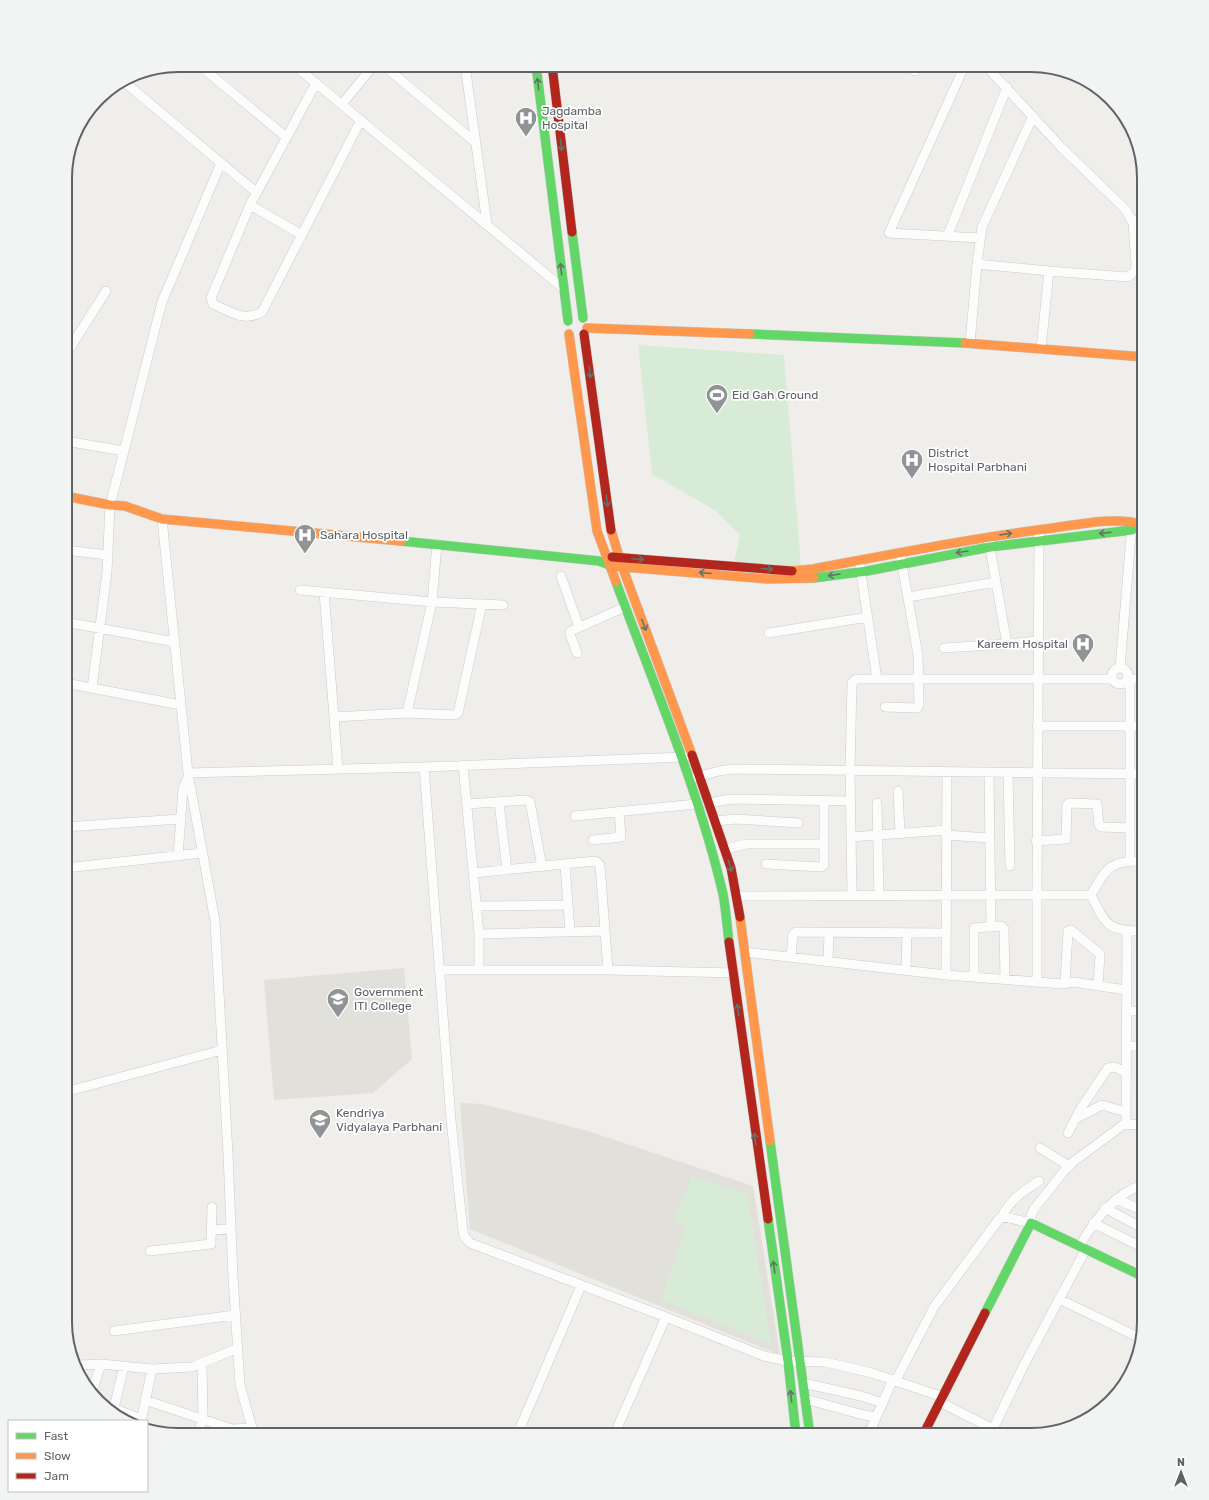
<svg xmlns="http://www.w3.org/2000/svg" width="1209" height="1500" font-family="Rubik,sans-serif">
<rect width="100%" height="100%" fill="#efeeea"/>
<path fill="#e2e0da" d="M 404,968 L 412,1059 L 373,1093 L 274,1100 L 264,980 Z
M 460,1103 L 482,1104 L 588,1131 L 753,1186 L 780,1355 L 470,1229 Z"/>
<path fill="#d8ebd6" d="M 638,345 L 784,355 L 801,566 L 733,566 L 740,535 L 716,511 L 652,474 Z
M 692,1176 L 747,1194 L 771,1344 L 661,1300 L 686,1226 L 673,1221 Z"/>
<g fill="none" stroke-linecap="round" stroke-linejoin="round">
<g stroke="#cbcccc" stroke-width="10">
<path id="street" d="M 199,65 L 286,137
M 294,65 L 564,289
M 383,65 L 476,143
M 465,65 L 487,224
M 965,65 L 889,233 L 980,238
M 985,65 L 1061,147 L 1126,210 L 1133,223 L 1136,264 L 1135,271 L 1128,277 L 1049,271 L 1041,349
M 915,71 L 918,65
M 123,81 L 256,192
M 316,83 L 250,205 L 211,298 L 213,304 C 230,312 244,322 262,312 L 361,120
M 342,104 L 374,65
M 1033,116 L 982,227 L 977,264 L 1049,271
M 250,205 L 302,235
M 1133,223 L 1144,216
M 947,237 L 1007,87
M 970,343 L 977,264
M 65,356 L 106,291
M 65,441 L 124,451
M 162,519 L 188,773 L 424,767 L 685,757
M 989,542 L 1007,644 L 1038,641
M 65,550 L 108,555
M 860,567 L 877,679 L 1112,679
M 561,576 L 579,627
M 300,590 L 432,602 L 503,605
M 324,592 L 334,717
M 908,597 L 996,582
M 65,622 L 175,642
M 769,633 L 868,617
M 944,648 L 1007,644
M 577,653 L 570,634 L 571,631 L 625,607
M 1120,668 L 1132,524
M1112 676a8 8 0 1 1 16 0a8 8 0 1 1-16 0Z
M 1127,679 L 1144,679
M 1130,679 L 1130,861
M 65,683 L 181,705
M 92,688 L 107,572 L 110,505 L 124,451 L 162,302 L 221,163
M 885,707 L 917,708 L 919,705 L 918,655 L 901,559
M 407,713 L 454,715 L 458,713 L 482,604
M 1037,726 L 1144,726
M 463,765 L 479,934 L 479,969
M 424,767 L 451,1120 L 463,1231 L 464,1236 L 470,1243 L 666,1317 L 764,1356 L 788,1361 L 825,1362 L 872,1373 L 943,1397
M 338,770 L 334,717 L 407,713 L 432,602 L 437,544
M 188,773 L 215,921 L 228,1154 L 233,1277 L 240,1385 L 254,1435
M 989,773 L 991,927
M 1008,773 L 1010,866
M 696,777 L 719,771 L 733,769 L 1144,774
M 898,791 L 900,833
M 499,802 L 507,870
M 709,803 L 731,799 L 850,801
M 877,803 L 879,896
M 468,804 L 526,800 L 530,802 L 542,867
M 575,816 L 696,804
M 716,821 L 736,819 L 798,823
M 65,827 L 180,819
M 946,835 L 989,838
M 851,837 L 946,830
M 593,840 L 621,837 L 619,811
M 1036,841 L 1066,839 L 1067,805 L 1069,803 L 1097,804 L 1099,825 L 1101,827 L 1130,828
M 725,849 L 746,844 L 824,844
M 178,856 L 183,789 L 188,777
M 766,864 L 821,867 L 824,865 L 824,800
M 565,865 L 570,931
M 65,868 L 202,853
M 473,873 L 595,861 L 600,865 L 608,970
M 1091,895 C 1106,926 1108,931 1144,931
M 737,896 L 1037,895 L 1039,535
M 852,896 L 850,770 L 852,683 L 856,679 L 877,679
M 476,906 L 568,905
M 479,934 L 605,931
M 745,952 L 946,975 L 1063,984 L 1073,982 L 1126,990
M 791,957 L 793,935 L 796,932 L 946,933
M 828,961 L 829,933
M 439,970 L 608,970 L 734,973
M 906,970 L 907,933
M 946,975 L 947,772
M 974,977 L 974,928 L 1001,926 L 1004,929 L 1005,979
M 1037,982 L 1037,895 L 1091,895 C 1107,867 1110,860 1144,861
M 1065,984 L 1068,931 L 1071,930 L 1100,954 L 1098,986
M 1127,1011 L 1144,1011
M 1126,1046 L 1144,1046
M 65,1092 L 222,1050
M 1075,1119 L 1102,1105 L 1126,1112
M 1126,1124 L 1127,931
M 1068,1133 L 1081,1108 L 1108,1068 L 1115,1067 L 1126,1073
M 1040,1148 L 1069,1166
M 1116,1199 L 1144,1211
M 1105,1208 L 1144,1229
M 1002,1217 C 1010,1199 1023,1192 1039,1181
M 1093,1223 L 1144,1248
M 212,1230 L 231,1229
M 1080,1245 C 1097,1217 1112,1196 1144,1184
M 150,1251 L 211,1244 L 212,1207
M 1059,1299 L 1140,1338
M 114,1331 L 235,1315
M 78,1365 L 101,1364 L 152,1369 L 192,1367 L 238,1348
M 896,1380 L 934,1307 L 999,1219 L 1005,1217 L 1031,1223 L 1031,1216 L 1034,1209 L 1065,1170 L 1073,1162 L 1123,1125 L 1144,1124
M 803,1383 L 861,1396 L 883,1403
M 92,1392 L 101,1364
M 805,1399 L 860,1414 L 875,1417
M 145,1400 L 232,1429 L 252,1428
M 940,1402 L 993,1429
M 107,1406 L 141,1419
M 114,1408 L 124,1366
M 141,1421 L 152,1369
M 197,1435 L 203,1419 L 202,1362
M 517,1435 L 581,1286
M 614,1435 L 666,1317
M 862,1435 L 871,1429 L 893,1379
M 990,1435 L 1024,1365 L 1086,1249"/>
</g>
<g stroke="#cacacb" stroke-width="10">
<path id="fast" d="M 536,65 L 568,321
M 572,232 L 583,318
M 750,334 L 965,343
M 401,541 L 599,561 L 612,566
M 814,578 L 867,571 L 990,547 L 1132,530 L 1143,525
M 616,582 C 654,685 698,788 723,894 C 726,910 727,926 729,942
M 770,1141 L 810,1435
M 768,1219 L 788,1361 L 796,1435
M 985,1313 L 1031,1223 L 1144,1277"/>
</g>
<g stroke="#cacacb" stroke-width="10">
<path id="slow" d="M 587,328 L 750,334
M 569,334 L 597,531 L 616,582
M 965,343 L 1144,357
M 65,496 L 110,505 L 125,506 L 162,519 L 401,541
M 611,530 L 622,566 L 692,755
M 612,566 L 767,579 L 814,578
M 792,571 L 813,569 C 893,554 973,538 1053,528 C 1080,524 1118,516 1144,525
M 740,917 L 770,1141"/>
</g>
<g stroke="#cacacb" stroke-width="10">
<path id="jam" d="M 552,65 L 572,232
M 584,334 L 611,530
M 612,557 L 792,571
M 692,755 L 731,868 L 740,917
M 729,942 L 768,1219
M 923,1435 L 985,1313"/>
</g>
<use href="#street" stroke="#fdfcfc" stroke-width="9"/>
<use href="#fast" stroke="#63d668" stroke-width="9"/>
<use href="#slow" stroke="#ff974d" stroke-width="9"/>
<use href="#jam" stroke="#b3261e" stroke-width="9"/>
</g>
<defs><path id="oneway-shaft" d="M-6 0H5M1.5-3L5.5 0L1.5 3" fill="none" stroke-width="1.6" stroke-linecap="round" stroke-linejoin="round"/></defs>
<g stroke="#607468">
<use href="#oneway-shaft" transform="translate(538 84) rotate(-97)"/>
<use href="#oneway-shaft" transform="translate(561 145) rotate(83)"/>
<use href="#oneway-shaft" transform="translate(561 269) rotate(-97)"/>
<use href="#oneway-shaft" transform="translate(590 372) rotate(82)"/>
<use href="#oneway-shaft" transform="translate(607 501) rotate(82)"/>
<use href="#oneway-shaft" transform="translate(1105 533) rotate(173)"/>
<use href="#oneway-shaft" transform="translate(1006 534) rotate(-8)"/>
<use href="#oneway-shaft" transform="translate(962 552) rotate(171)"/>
<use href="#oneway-shaft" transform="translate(638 559) rotate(5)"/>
<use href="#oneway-shaft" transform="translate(767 569) rotate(5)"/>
<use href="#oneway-shaft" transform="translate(705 573) rotate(-175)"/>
<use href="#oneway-shaft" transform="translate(834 575) rotate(171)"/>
<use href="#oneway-shaft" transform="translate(644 625) rotate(69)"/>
<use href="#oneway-shaft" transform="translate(730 866) rotate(74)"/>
<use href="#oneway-shaft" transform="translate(738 1010) rotate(-98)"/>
<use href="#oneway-shaft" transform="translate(755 1139) rotate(-98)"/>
<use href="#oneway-shaft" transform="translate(774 1267) rotate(-98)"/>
<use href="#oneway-shaft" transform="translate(791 1396) rotate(-96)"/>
</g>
<defs>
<g id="hospital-pin" transform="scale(1.15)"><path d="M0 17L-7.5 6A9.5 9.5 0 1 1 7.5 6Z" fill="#919496" stroke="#fff"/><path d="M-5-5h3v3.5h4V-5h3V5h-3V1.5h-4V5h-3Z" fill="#fff"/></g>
<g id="stadium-pin" transform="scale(1.15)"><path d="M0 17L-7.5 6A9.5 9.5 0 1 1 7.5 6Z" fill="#919496" stroke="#fff"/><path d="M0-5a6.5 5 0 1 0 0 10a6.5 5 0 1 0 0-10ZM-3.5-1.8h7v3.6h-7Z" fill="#fff"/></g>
<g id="university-pin" transform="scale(1.15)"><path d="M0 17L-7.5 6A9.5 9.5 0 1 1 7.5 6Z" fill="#919496" stroke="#fff"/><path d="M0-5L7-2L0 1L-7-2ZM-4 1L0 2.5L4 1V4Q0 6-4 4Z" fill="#fff"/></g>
<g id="school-pin" transform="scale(1.15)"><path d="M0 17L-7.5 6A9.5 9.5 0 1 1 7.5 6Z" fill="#919496" stroke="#fff"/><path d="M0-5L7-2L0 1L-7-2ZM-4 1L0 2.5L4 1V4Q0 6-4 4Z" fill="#fff"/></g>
</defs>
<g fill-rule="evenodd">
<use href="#hospital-pin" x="526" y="118"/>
<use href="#stadium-pin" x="717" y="395"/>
<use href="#hospital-pin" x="912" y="460"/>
<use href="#hospital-pin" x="305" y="535"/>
<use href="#hospital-pin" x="1083" y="644"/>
<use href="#university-pin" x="338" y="999"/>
<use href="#school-pin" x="320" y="1120"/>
</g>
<g text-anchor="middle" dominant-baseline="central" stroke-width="3.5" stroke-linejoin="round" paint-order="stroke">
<g font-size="12" fill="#5f6368" stroke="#fff" text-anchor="start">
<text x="542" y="111">Jagdamba<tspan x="542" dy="14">Hospital</tspan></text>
<text x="732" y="395">Eid Gah Ground</text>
<text x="928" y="453">District<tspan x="928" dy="14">Hospital Parbhani</tspan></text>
<text x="320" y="535">Sahara Hospital</text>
<text x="1068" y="644" text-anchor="end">Kareem Hospital</text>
<text x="354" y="992">Government<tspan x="354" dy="14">ITI College</tspan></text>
<text x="336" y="1113">Kendriya<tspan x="336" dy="14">Vidyalaya Parbhani</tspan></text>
</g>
</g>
<path d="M0 0H1209V1500H0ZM178 72H1031A106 106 0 0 1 1137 178V1322A106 106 0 0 1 1031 1428H178A106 106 0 0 1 72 1322V178A106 106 0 0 1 178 72Z" fill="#f2f3f3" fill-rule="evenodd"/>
<path fill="none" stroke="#5f6368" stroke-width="2" d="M178 72H1031A106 106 0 0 1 1137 178V1322A106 106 0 0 1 1031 1428H178A106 106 0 0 1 72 1322V178A106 106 0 0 1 178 72Z"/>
<rect x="8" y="1420" width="140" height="72" fill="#ffffff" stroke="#bfc1c3"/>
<rect x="16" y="1433" width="20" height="6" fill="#63d668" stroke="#bfc1c3"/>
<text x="44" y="1440" font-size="12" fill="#5f6368">Fast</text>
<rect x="16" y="1453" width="20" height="6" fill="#ff974d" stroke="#bfc1c3"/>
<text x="44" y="1460" font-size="12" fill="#5f6368">Slow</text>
<rect x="16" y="1473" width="20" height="6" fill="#b3261e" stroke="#bfc1c3"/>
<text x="44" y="1480" font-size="12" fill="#5f6368">Jam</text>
<g transform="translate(1181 1472)" stroke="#ffffff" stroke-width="3" paint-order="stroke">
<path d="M0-3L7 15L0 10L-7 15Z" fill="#5f6368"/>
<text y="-6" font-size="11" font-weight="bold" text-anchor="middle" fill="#5f6368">N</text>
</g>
</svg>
